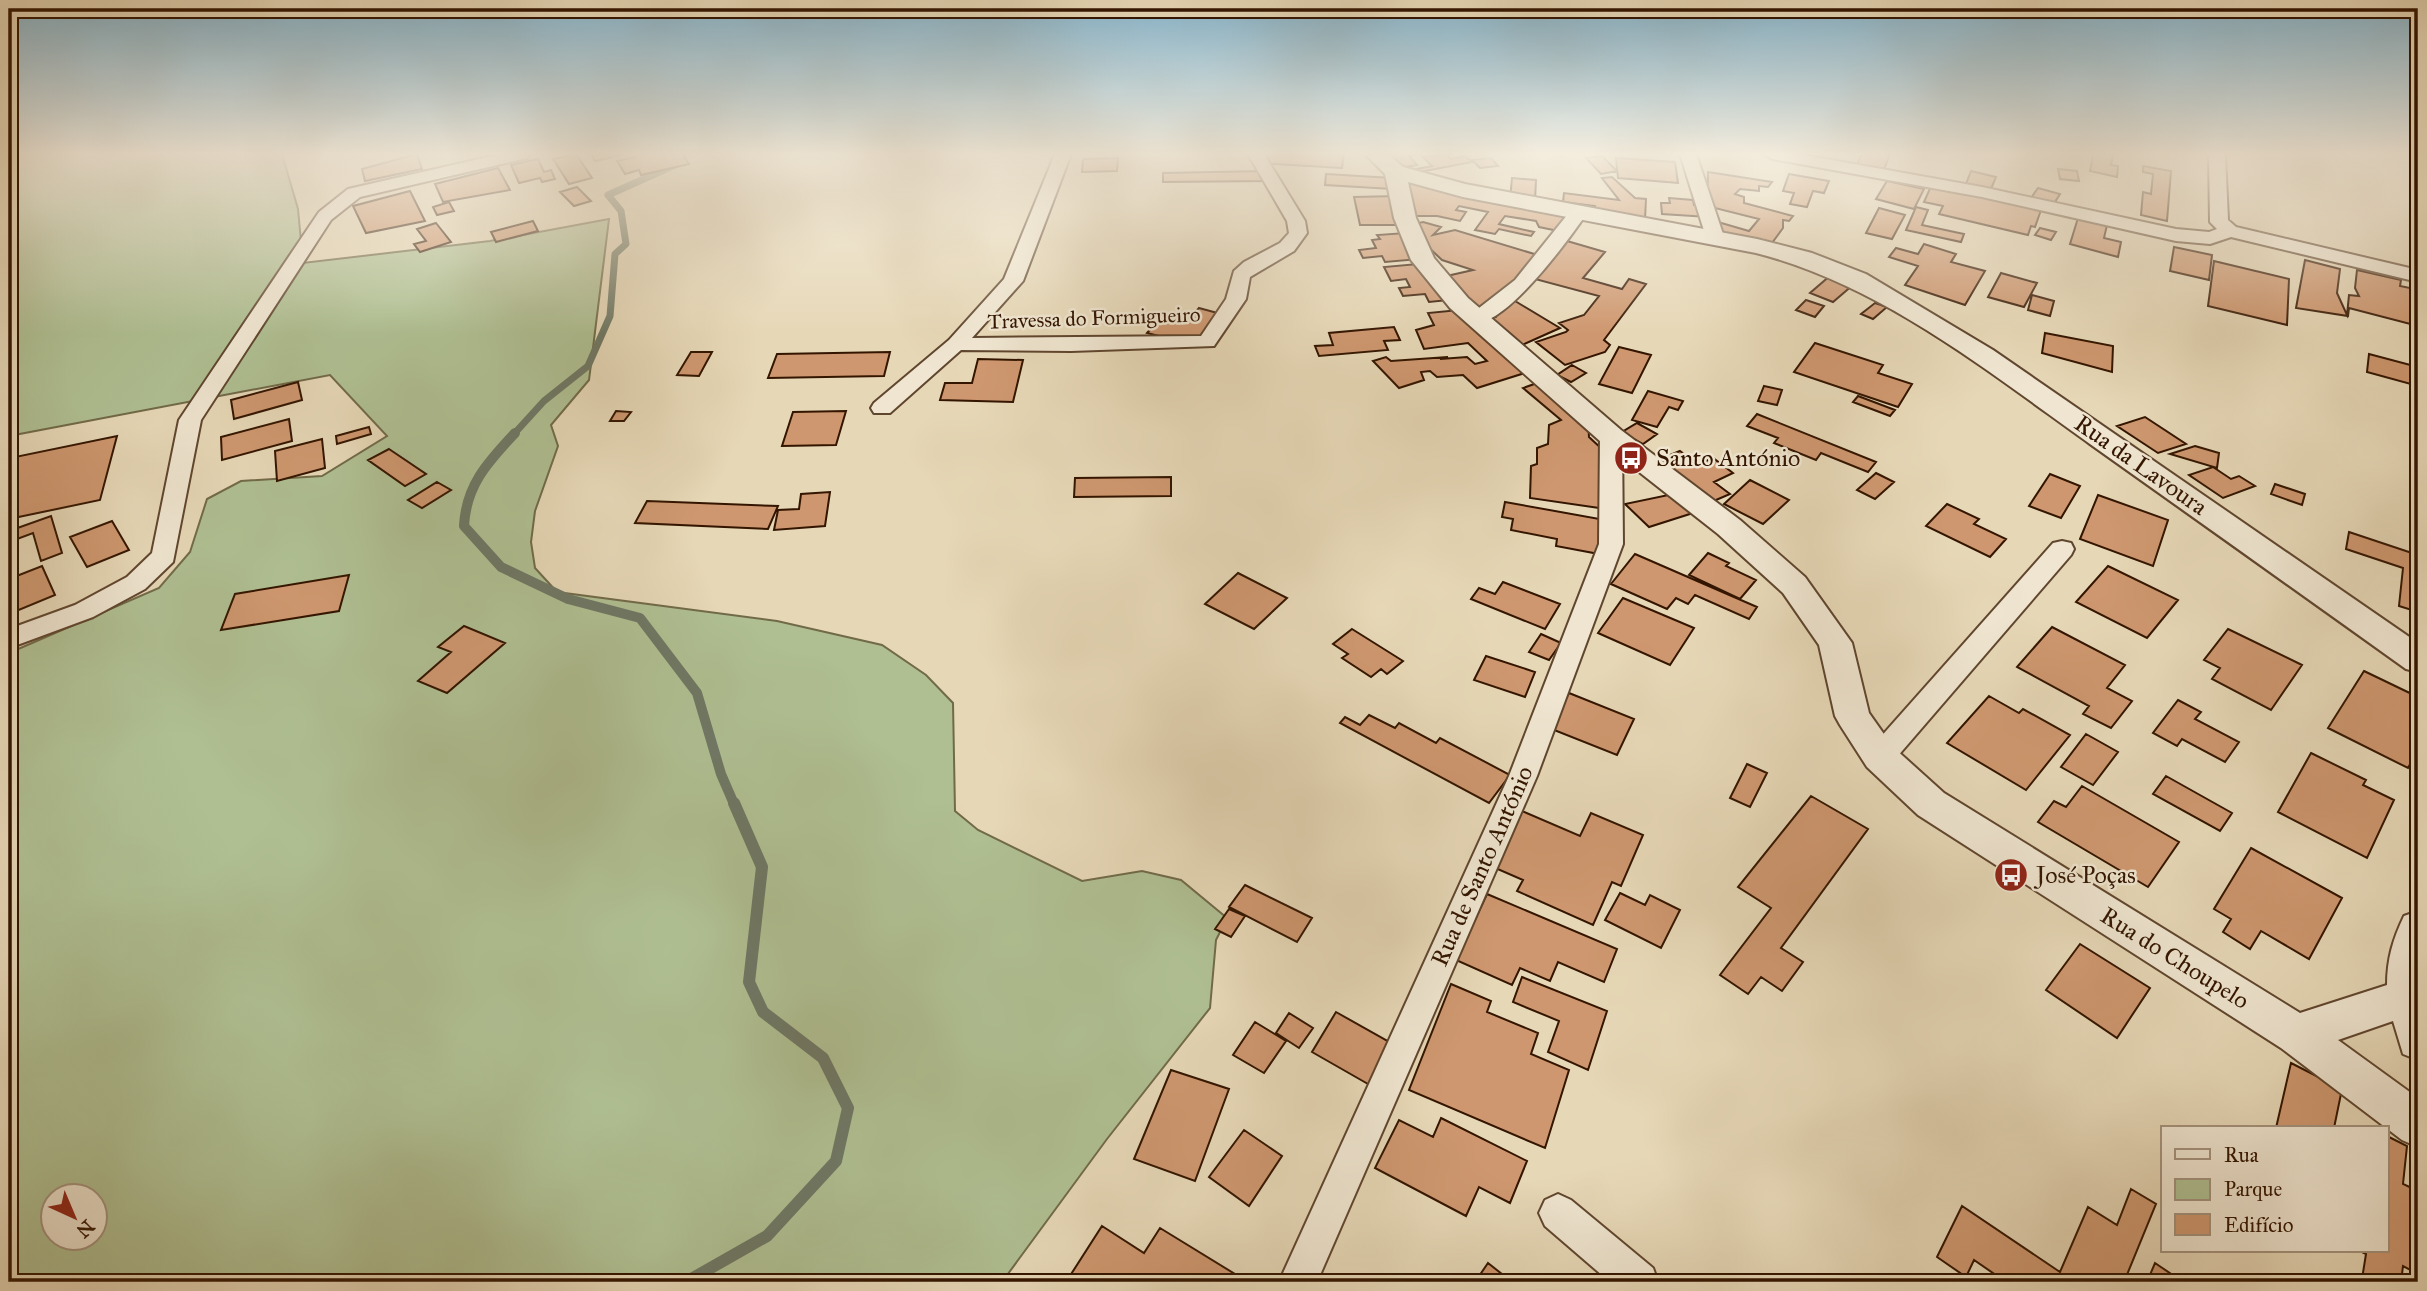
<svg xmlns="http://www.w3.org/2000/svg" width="2427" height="1291" font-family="'IM FELL Great Primer',serif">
<rect width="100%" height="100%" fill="#e6d7b6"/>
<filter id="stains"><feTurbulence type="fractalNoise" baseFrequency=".00286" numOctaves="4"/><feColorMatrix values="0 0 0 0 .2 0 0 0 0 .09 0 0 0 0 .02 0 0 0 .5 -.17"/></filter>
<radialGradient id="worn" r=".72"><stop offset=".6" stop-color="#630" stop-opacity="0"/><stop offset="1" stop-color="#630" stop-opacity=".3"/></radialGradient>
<path fill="#afbf92" stroke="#716a49" stroke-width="2" fill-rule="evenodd" d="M 9,154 L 282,154 L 298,209 L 303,263 L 490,241 L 609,219 L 589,380 L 551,425 L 558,446 L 535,511 L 531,542 L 535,568 L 557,592 L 777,621 L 882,645 L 926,675 L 953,703 L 955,811 L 978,830 L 1082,881 L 1142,871 L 1181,880 L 1227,918 L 1216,940 L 1210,1008 L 1107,1139 L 1002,1282 L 9,1282 L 9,653 L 159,588 L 190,552 L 207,499 L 241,481 L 322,476 L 387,436 L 330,375 L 9,436 ZM 52,1196 L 94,1196 L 94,1238 L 52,1238 Z"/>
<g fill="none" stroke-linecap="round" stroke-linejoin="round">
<path stroke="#6f7865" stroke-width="7" d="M 513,435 L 544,401 L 588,366 L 610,316 L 615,254 L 626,244 L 621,211 L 608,195 L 675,165 L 684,159 L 683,154"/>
<path stroke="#6f7865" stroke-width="10" d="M 515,433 C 488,462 466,485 464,526 L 501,567 L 568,599 L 640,618 L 697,693 L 721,774 L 734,804"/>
<path stroke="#6f7865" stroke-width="12" d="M 686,1282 L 767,1236 L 836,1161 L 848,1108 L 823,1058 L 763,1012 L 749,982 L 762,867 L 734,803"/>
</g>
<path fill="#ce976f" stroke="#331500" stroke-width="2" d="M 417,154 L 422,169 L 365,181 L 362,169 Z
M 576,154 L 592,178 L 569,184 L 553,159 Z
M 591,154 L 621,154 L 622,155 L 595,161 Z
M 633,154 L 682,154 L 689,164 L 641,175 L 639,170 L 625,174 L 617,161 L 635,157 Z
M 1261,154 L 1344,154 L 1342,168 L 1259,163 Z
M 1387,154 L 1422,154 L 1409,156 L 1417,165 L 1399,168 Z
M 1446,154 L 1451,159 L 1465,156 L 1472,162 L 1420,172 L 1416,169 L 1432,166 L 1423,157 Z
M 1862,154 L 1890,154 L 1883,172 L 1856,166 Z
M 2093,154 L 2113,154 L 2111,165 L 2118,166 L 2117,177 L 2090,171 Z
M 1602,156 L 1617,171 L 1601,174 L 1586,158 Z
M 1118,158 L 1117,171 L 1082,172 L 1083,159 Z
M 1491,158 L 1498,166 L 1480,168 L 1472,160 Z
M 1616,158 L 1675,162 L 1678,183 L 1618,178 Z
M 538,159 L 544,172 L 551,170 L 555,179 L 542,182 L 540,178 L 519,183 L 511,165 Z
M 2143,166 L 2171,171 L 2167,221 L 2141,215 L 2143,192 L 2151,194 L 2153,174 L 2143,172 Z
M 498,168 L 510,190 L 443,202 L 435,184 Z
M 2058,169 L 2077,171 L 2079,181 L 2060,179 Z
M 1266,171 L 1267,181 L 1163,182 L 1163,173 Z
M 1971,171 L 1996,177 L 1991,189 L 1966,184 Z
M 1708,172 L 1772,182 L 1768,187 L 1759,186 L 1759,191 L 1740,189 L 1735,194 L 1744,197 L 1744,203 L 1793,216 L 1789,221 L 1783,220 L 1783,228 L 1769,247 L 1716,231 L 1718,222 L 1749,231 L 1759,219 L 1707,206 Z
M 1326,174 L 1392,178 L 1392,189 L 1325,185 Z
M 1789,174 L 1829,181 L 1824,193 L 1813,191 L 1807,207 L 1790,204 L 1794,193 L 1783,191 Z
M 1612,177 L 1635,198 L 1646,199 L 1645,220 L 1594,214 L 1595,206 L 1563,202 L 1564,193 L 1619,200 L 1602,178 Z
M 1512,178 L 1536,180 L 1535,201 L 1510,199 Z
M 1887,181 L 1924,189 L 1914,209 L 1876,199 Z
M 1401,183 L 1419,183 L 1573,217 L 1563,232 L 1539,227 L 1536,221 L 1505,216 L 1499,224 L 1534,232 L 1531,236 L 1499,229 L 1495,234 L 1475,230 L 1488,212 L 1459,206 L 1456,210 L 1466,212 L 1460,221 L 1437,216 L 1411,216 Z
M 1932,184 L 2041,210 L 2035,227 L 2031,226 L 2028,235 L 1939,214 L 1943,206 L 1924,202 Z
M 577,187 L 591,201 L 574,206 L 560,192 Z
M 2038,188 L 2060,194 L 2053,205 L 2031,198 Z
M 410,191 L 425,221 L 366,233 L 353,206 Z
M 1397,196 L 1404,225 L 1360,225 L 1354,197 Z
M 1669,198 L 1693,200 L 1694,205 L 1706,206 L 1708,217 L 1662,214 L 1661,203 L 1670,203 Z
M 449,202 L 454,211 L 437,215 L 433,207 Z
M 1916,207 L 1928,210 L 1922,225 L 1964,234 L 1961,242 L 1906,230 Z
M 1879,208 L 1905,215 L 1892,239 L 1866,233 Z
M 2078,218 L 2107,225 L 2104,238 L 2121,242 L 2118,257 L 2070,244 Z
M 533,221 L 538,231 L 496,242 L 491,232 Z
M 1423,222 L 1441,227 L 1433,235 L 1455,230 L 1541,256 L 1484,317 L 1442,277 L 1473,270 L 1442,260 L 1406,226 Z
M 436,223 L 451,242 L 420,252 L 414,244 L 426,241 L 417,229 Z
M 2040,228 L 2056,232 L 2051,240 L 2035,235 Z
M 1406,233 L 1420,259 L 1385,262 L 1382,256 L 1363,258 L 1359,250 L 1376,248 L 1372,240 L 1380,239 L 1377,235 Z
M 1567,241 L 1605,252 L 1583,278 L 1622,289 L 1629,279 L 1646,284 L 1604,340 L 1610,345 L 1605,352 L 1565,365 L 1536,342 L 1566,332 L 1568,330 L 1559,323 L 1584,315 L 1599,296 L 1535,279 Z
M 1924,244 L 1956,254 L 1951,262 L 1985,271 L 1965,305 L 1905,285 L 1918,266 L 1889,257 L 1896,248 L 1918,254 Z
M 2174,247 L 2212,255 L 2209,280 L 2170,271 Z
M 2305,260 L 2340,269 L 2337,293 L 2347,315 L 2349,295 L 2359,296 L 2355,288 L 2357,270 L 2401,280 L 2400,286 L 2415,289 L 2414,307 L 2418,316 L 2418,326 L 2349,308 L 2348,316 L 2296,308 Z
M 2214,261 L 2289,279 L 2287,325 L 2208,306 Z
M 1429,263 L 1449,300 L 1429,302 L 1425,294 L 1403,296 L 1399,288 L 1410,287 L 1406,279 L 1391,281 L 1384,267 Z
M 2001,273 L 2037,283 L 2024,307 L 1988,297 Z
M 1831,275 L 1854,284 L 1833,302 L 1810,293 Z
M 2032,295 L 2054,301 L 2050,316 L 2028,310 Z
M 1806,300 L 1824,306 L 1815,317 L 1796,310 Z
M 1515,301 L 1560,328 L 1520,346 L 1483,322 L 1495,317 L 1488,313 Z
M 1875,303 L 1887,307 L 1873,319 L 1861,314 Z
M 1199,308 L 1225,315 L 1198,346 L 1147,333 L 1163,315 L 1188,321 Z
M 1459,310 L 1528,372 L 1477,388 L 1463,375 L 1437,377 L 1430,371 L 1421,372 L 1424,380 L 1399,388 L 1373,361 L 1386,357 L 1391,361 L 1448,357 L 1440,359 L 1467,357 L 1475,364 L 1487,361 L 1468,343 L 1424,349 L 1416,330 L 1434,325 L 1428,313 Z
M 1394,327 L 1400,340 L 1384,341 L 1388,350 L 1319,356 L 1315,346 L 1333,345 L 1329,333 Z
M 2045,333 L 2113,346 L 2112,372 L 2042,353 Z
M 1815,343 L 1883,365 L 1878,373 L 1912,384 L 1898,407 L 1794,372 Z
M 1619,347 L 1651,355 L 1632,393 L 1599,384 Z
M 691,352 L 712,352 L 699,376 L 677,375 Z
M 890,352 L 884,376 L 768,378 L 777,354 Z
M 2369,354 L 2418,367 L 2418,386 L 2367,372 Z
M 978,359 L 1023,360 L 1013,402 L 940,400 L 945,383 L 972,383 Z
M 1572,365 L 1586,373 L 1571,382 L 1557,375 Z
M 1543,381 L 1588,419 L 1589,437 L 1603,450 L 1606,509 L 1530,498 L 1531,466 L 1537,464 L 1537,448 L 1548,444 L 1549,425 L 1561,420 L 1523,388 Z
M 298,382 L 302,400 L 234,419 L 231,400 Z
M 1764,386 L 1782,390 L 1777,405 L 1758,401 Z
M 1648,391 L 1683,401 L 1678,410 L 1669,407 L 1657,427 L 1632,420 Z
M 1858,396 L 1895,410 L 1890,416 L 1853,402 Z
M 616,411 L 631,412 L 624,421 L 610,421 Z
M 846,411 L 836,445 L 782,446 L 793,412 Z
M 1757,414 L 1876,462 L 1868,472 L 1821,453 L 1816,460 L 1774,443 L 1778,438 L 1747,426 Z
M 2145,417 L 2186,444 L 2158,453 L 2117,426 Z
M 289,419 L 292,441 L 222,460 L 221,437 Z
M 1637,423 L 1657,434 L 1643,444 L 1622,432 Z
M 369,427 L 371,434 L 337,444 L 336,436 Z
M 117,436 L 100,500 L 9,519 L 9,475 L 15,457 Z
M 322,439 L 325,468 L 277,481 L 275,451 Z
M 2195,446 L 2219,453 L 2217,468 L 2170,454 Z
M 389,449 L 426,474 L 405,486 L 368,460 Z
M 1680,451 L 1698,464 L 1713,458 L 1733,473 L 1714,482 L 1730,494 L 1709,503 L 1655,461 Z
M 2213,467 L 2231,479 L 2239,476 L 2255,486 L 2223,498 L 2189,475 Z
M 1876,473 L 1894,482 L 1875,499 L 1857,490 Z
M 2050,474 L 2080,486 L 2061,518 L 2029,506 Z
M 1171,477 L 1171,496 L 1074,497 L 1075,478 Z
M 1750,480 L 1789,500 L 1763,524 L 1724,504 Z
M 437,482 L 451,490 L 422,508 L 408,500 Z
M 2275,484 L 2305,494 L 2302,505 L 2271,494 Z
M 830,492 L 825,526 L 774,530 L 778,510 L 799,509 L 801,494 Z
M 1673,494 L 1693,513 L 1649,527 L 1625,504 Z
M 2098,495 L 2168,520 L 2153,566 L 2080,539 Z
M 647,501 L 778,506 L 768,529 L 635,523 Z
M 1505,502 L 1605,520 L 1599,554 L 1556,546 L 1557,539 L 1511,530 L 1513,519 L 1502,517 Z
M 1947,504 L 1979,519 L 1974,524 L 2006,539 L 1990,557 L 1926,526 Z
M 51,516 L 62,553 L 41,561 L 33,533 L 9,542 L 9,531 Z
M 112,521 L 129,550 L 87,567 L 70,537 Z
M 2349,532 L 2418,555 L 2418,612 L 2399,606 L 2403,568 L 2346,549 Z
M 1708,553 L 1729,563 L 1726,566 L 1756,580 L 1740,599 L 1689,575 Z
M 1635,554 L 1757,607 L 1749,619 L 1695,595 L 1688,604 L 1676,598 L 1667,609 L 1611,584 Z
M 42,566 L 55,595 L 9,614 L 9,579 Z
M 2108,566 L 2178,600 L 2147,638 L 2076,602 Z
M 1238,573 L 1287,598 L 1254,629 L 1205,604 Z
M 349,575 L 339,611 L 221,630 L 235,594 Z
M 1503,582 L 1560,604 L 1545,629 L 1471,599 L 1479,588 L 1495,594 Z
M 1623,598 L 1694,628 L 1670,665 L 1598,633 Z
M 464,626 L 505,643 L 447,693 L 418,681 L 451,652 L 438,647 Z
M 2052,627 L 2125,665 L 2107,688 L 2132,701 L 2111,728 L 2083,714 L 2089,706 L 2017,667 Z
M 1352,629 L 1403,661 L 1387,674 L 1381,669 L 1371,677 L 1342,658 L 1348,654 L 1333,644 Z
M 2228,629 L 2302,665 L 2271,710 L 2212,679 L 2220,668 L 2204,660 Z
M 1541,634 L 1561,643 L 1549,660 L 1529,652 Z
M 1486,656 L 1535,672 L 1525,697 L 1474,680 Z
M 2364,671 L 2418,697 L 2418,750 L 2408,768 L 2328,728 Z
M 1569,693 L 1634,719 L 1617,755 L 1549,728 Z
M 1989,696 L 2019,713 L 2023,709 L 2070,735 L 2026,790 L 1947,743 Z
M 2178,700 L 2201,712 L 2195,719 L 2239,742 L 2225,762 L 2182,739 L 2177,746 L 2153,733 Z
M 1369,715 L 1395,728 L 1399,723 L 1436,743 L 1440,738 L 1510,775 L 1489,803 L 1340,723 L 1345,717 L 1360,725 Z
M 2086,734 L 2118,752 L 2093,785 L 2061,767 Z
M 2311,753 L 2366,780 L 2363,785 L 2394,800 L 2367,858 L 2278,812 Z
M 1747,764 L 1767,773 L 1750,807 L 1730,798 Z
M 2166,776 L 2232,813 L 2220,831 L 2153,794 Z
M 2082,786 L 2179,842 L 2148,887 L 2038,822 L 2054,801 L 2066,807 Z
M 1811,796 L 1868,829 L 1781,948 L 1803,962 L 1782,991 L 1761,977 L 1748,994 L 1720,975 L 1771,908 L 1738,887 Z
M 1522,811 L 1580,836 L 1591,813 L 1643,835 L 1621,886 L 1612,882 L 1593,925 L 1517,891 L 1523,880 L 1493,867 Z
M 2251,848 L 2342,898 L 2309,959 L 2261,931 L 2250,949 L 2223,932 L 2231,919 L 2214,909 Z
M 1245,885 L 1312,918 L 1297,942 L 1229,907 Z
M 1620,893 L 1645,905 L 1650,895 L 1680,910 L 1661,948 L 1605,920 Z
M 1487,894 L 1617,949 L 1604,982 L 1558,962 L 1550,981 L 1520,968 L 1512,985 L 1456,960 Z
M 1229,909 L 1245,916 L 1231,937 L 1215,929 Z
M 2080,944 L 2150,988 L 2117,1038 L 2046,990 Z
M 1522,977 L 1607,1011 L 1588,1070 L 1548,1052 L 1559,1021 L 1513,1002 Z
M 1451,984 L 1491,1001 L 1487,1012 L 1538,1033 L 1531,1054 L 1569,1070 L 1545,1148 L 1409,1090 Z
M 1336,1012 L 1398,1047 L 1375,1088 L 1312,1052 Z
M 1289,1013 L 1313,1028 L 1299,1048 L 1276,1033 Z
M 1255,1022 L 1286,1041 L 1264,1073 L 1233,1055 Z
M 2291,1063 L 2342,1089 L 2334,1128 L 2276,1128 Z
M 1171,1070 L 1229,1089 L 1195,1181 L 1134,1159 Z
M 1441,1118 L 1527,1161 L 1510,1203 L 1479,1187 L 1466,1216 L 1375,1168 L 1399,1120 L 1433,1137 Z
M 1244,1130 L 1282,1156 L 1249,1206 L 1209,1177 Z
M 2387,1136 L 2407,1146 L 2403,1184 L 2418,1191 L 2418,1274 L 2403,1266 L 2401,1282 L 2369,1282 L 2362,1279 L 2366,1254 L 2360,1251 L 2387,1251 Z
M 2131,1189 L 2156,1204 L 2124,1282 L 2006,1282 L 1974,1260 L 1966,1277 L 1937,1257 L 1962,1206 L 2060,1272 L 2088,1207 L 2117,1225 Z
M 1102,1226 L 1144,1253 L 1160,1228 L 1248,1282 L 1066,1282 Z
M 1488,1263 L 1512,1282 L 1475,1282 Z
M 2155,1263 L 2183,1282 L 2147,1282 Z"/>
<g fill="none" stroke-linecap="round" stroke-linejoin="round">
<g stroke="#60462e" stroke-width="4">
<path id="minor" d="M 501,154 L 529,154 L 527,158 L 360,197 L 331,220 L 201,420 L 173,562 L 145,589 L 93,617 L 9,648 L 9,629 L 75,605 L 127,577 L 152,553 L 179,420 L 319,212 L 348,189 Z
M 1055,154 L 1071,154 L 1023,281 L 972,338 L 1201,336 L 1226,299 L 1234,271 L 1244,262 L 1280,243 L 1289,233 L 1287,221 L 1248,154 L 1264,154 L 1305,221 L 1307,233 L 1294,251 L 1250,277 L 1246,299 L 1214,346 L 1071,351 L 961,350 L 890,413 L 874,413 L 871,408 L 874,403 L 949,340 L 1004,279 Z
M 1680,154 L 1696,154 L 1724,237 L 1722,241 L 1715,243 L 1706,237 Z
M 1764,154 L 1798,154 L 1982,187 L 2176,229 L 2209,232 L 2217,229 L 2210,222 L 2209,154 L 2225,154 L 2228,220 L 2236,227 L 2418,270 L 2418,282 L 2231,237 L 2210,244 L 2176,241 L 1982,197 L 1772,159 Z
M 1578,208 L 1587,213 C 1569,239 1503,331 1470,323 L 1467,319 L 1470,315 L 1515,280 L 1572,209 Z
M 1611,429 L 1622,436 L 1623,544 L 1537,776 L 1317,1282 L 1279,1282 L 1509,776 L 1599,544 L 1600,436 Z
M 2062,541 L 2071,543 L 2074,549 L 2071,555 L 1890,765 L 1880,768 L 1870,765 L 1866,757 L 1870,749 L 2053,543 Z
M 1558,1194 L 1571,1200 L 1653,1268 L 1658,1282 L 1610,1282 L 1545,1226 L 1539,1213 L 1545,1200 Z"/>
</g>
<g stroke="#60462e" stroke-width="4">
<path id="tertiary" d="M 1365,154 L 1388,154 L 1403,167 L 1465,184 L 1757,239 L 1812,253 L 1866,274 L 1993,350 L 2418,643 L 2418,672 L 2406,669 C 2301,594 2196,519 2090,444 C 1986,370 1881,285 1756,253 L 1463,197 L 1408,182 L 1416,218 L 1434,258 L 1468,298 L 1621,430 L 1740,520 L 1805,577 L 1852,643 L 1869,713 L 1893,747 L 1944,793 L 2300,1013 L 2387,985 C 2387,959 2393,939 2404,916 L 2418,911 L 2418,1060 L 2403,1054 L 2393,1021 L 2338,1040 L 2418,1098 L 2418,1147 L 2402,1140 L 2281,1048 L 1918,815 L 1867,767 L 1840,725 L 1835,716 L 1819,645 L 1783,593 L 1718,534 L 1601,442 L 1450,308 L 1411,260 L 1394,218 L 1385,174 Z"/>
</g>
<use href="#minor" fill="#efe5d0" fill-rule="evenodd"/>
<use href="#tertiary" fill="#efe5d0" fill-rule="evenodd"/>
</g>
<linearGradient id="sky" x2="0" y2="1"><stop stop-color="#87b6ce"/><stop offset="0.46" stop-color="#f4edde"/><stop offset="1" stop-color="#f4edde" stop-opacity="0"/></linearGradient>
<rect width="2427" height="334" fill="url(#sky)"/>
<defs>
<g id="bus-disc" transform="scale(1.75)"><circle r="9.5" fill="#8f2418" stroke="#efe5d0"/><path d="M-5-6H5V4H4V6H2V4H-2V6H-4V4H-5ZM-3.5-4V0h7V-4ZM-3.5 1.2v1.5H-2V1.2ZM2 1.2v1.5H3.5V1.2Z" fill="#fff"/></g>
</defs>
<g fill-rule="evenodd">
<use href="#bus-disc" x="1631" y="458"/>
<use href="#bus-disc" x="2011" y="875"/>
</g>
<g text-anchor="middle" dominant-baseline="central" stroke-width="5" stroke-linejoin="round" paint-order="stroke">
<g font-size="21" fill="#331500" stroke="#efe5d0">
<text transform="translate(1094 318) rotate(-2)">Travessa do Formigueiro</text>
</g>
<g font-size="24" fill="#331500" stroke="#efe5d0" text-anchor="start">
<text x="1656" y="458">Santo António</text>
<text x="2036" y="875">José Poças</text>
</g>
<g font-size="24" fill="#331500" stroke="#efe5d0">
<text transform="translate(2141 465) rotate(35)">Rua da Lavoura</text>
<text transform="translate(1482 866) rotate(-66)">Rua de Santo António</text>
<text transform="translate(2175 958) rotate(32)">Rua do Choupelo</text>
</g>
</g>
<rect width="2427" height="1291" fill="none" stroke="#e6d7b6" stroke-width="35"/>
<rect x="10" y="10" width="2406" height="1270" fill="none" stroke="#331500" stroke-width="3.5"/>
<rect x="18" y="18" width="2392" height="1256" fill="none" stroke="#331500" stroke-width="2"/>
<rect x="2161" y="1126" width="228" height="126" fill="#efe5d0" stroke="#a4927d" stroke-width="2"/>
<rect x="2175" y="1149" width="35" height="10" fill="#efe5d0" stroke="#a4927d" stroke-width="2"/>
<text x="2224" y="1162" font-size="21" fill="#331500">Rua</text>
<rect x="2175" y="1179" width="35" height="21" fill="#afbf92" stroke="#a4927d" stroke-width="2"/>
<text x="2224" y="1196" font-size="21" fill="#331500">Parque</text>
<rect x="2175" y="1214" width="35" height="21" fill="#ce976f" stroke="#a4927d" stroke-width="2"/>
<text x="2224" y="1232" font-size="21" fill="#331500">Edifício</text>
<g transform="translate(74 1217) rotate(136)"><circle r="33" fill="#efe5d0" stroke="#a4927d" stroke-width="2"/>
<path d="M0-5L12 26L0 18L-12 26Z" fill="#8f2418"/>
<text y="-10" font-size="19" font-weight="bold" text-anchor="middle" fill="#331500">N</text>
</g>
<rect width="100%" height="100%" filter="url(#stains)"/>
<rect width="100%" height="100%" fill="url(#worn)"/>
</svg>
